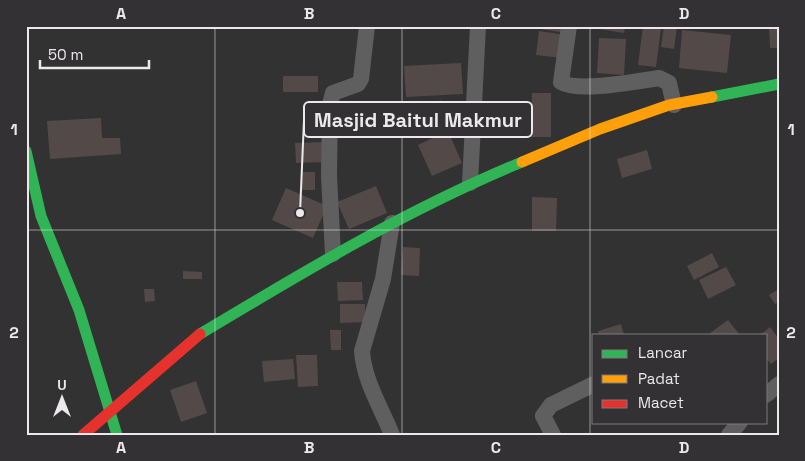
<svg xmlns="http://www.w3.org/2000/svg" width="805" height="461" font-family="'Space Grotesk',sans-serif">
<rect width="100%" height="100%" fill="#323232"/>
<path fill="#544949" d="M 541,26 L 567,26 L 566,33 L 541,29 Z
M 601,26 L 625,26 L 624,33 L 600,29 Z
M 643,26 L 661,28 L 656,67 L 638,65 Z
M 664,26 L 677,26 L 674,49 L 661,47 Z
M 769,26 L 779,26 L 779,48 L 770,48 Z
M 682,30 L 731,35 L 727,73 L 679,68 Z
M 539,31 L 565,35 L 562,58 L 536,55 Z
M 599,38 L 626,39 L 624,75 L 597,73 Z
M 461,63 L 463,94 L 406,97 L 404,66 Z
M 283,76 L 318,76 L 318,92 L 283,92 Z
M 532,93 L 551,93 L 551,137 L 531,137 Z
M 441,100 L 448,119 L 411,133 L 404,114 Z
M 101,118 L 102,138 L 120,138 L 121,154 L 50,159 L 47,121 Z
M 448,131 L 462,163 L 432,176 L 418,145 Z
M 325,142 L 325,162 L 296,163 L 295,143 Z
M 647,150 L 652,169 L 622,178 L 617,159 Z
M 301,172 L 315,172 L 315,190 L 301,190 Z
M 376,186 L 387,213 L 349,229 L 337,202 Z
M 286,188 L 327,206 L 313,238 L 272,220 Z
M 532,197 L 557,198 L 556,231 L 532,231 Z
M 403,247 L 420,248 L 419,276 L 401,275 Z
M 712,253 L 719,267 L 694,280 L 687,266 Z
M 726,267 L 736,285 L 708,299 L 699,280 Z
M 183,271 L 202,272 L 202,279 L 183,279 Z
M 337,282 L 362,282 L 363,300 L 338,301 Z
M 144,289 L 154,289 L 155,301 L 145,302 Z
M 779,289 L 779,302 L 775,304 L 769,295 Z
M 340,304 L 365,304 L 365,322 L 340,323 Z
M 728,320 L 740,335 L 711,335 L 710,333 Z
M 621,324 L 624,335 L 599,335 L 598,331 Z
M 770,327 L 779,339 L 779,358 L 771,364 L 766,358 L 766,335 L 760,335 Z
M 330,330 L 341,330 L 341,350 L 331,350 Z
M 296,355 L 317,355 L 318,386 L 298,387 Z
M 293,359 L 295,379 L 264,382 L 262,361 Z
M 196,381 L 207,413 L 181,422 L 170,390 Z"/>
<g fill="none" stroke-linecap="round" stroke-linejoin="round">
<path stroke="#5f5f5f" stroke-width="16" d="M 569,26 L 561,82 C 578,93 638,81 659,78 L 669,83 L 674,105
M 470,183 L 478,26
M 333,254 L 329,176 L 330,104 L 333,93 L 358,84 L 361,79 L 367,26
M 766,395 L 779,384
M 392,435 C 381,407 364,381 362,351 L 383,279 L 392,223
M 553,435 L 543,416 L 551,405 L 594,384
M 729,435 L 740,422"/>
<path stroke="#30b455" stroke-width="11" d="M 712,97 L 779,84
M 26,151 L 41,216 L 79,310 L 117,435
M 200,334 C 305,271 408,209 522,162"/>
<path stroke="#ff9f0a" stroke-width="11" d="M 522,162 L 600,129 L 669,105 L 712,97"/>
<path stroke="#e5322d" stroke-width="11" d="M 83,435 L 200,334"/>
</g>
<path fill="none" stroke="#ebe9eb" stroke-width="1" stroke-opacity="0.55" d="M 215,26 L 215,435M 402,26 L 402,435M 590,26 L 590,435M 26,230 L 779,230"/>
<path fill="none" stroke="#ebe9eb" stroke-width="2" d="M300 213L304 120"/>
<circle fill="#ebe9eb" stroke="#333133" stroke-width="2" cx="300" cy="213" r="5"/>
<rect fill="#333133" stroke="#ebe9eb" stroke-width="2" x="304" y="102" width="228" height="35" rx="5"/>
<g font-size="20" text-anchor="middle" font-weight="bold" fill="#ebe9eb">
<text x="418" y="127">Masjid Baitul Makmur</text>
</g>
<rect width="805" height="461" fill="none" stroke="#333133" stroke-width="55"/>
<rect x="592" y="334" width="175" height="90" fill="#333133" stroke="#7d7b7d"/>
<rect x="602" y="350" width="25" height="8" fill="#30b455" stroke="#7d7b7d"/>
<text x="638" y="358" font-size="15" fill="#ebe9eb">Lancar</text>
<rect x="602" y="375" width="25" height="8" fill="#ff9f0a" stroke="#7d7b7d"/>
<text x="638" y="384" font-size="15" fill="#ebe9eb">Padat</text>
<rect x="602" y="400" width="25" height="8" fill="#e5322d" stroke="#7d7b7d"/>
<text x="638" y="408" font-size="15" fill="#ebe9eb">Macet</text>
<g transform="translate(62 398)" stroke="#333133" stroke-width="4" paint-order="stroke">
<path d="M0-4L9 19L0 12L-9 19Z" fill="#ebe9eb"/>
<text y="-8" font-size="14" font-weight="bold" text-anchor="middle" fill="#ebe9eb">U</text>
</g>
<path d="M40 60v8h109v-8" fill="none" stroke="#ebe9eb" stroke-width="2.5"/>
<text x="48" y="60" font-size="15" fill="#ebe9eb" stroke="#333133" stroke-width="4" paint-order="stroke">50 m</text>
<rect x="28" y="28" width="750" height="406" fill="none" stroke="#ebe9eb" stroke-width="2"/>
<g font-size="16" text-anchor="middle" font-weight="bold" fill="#ebe9eb">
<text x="121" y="19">A</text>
<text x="309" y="19">B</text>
<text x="496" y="19">C</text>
<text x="684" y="19">D</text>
<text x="14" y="135">1</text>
<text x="791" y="135">1</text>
<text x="14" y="338">2</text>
<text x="791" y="338">2</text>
<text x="121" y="453">A</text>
<text x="309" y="453">B</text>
<text x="496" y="453">C</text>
<text x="684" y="453">D</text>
</g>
</svg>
